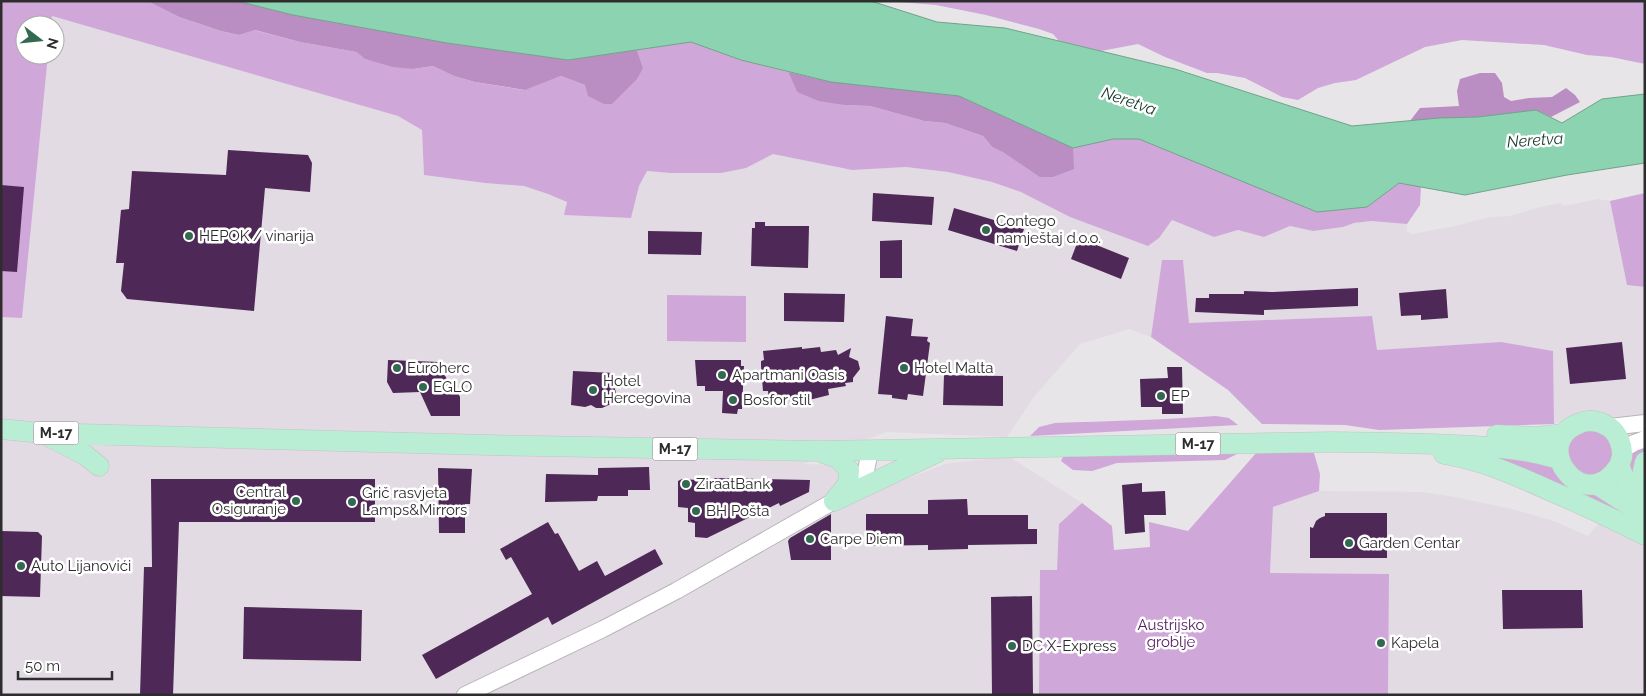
<svg xmlns="http://www.w3.org/2000/svg" width="1646" height="696" font-family="Raleway,sans-serif">
<rect width="100%" height="100%" fill="#e7e5e7"/>
<path fill="#e2dbe4" d="M 51,16 L 398,116 L 422,130 L 424,175 L 485,183 L 523,186 L 548,194 L 567,202 L 565,215 L 631,218 L 639,186 L 646,171 L 671,173 L 746,168 L 773,154 L 852,170 L 906,167 L 948,172 L 992,182 L 1021,192 L 1148,246 L 1159,238 L 1172,220 L 1214,237 L 1238,230 L 1264,237 L 1290,226 L 1313,231 L 1343,227 L 1354,223 L 1371,221 L 1407,224 L 1407,231 L 1412,234 L 1455,226 L 1490,217 L 1510,216 L 1540,207 L 1560,203 L 1564,206 L 1598,199 L 1610,201 L 1627,285 L 1645,287 L 1645,416 L 1636,418 L 1583,415 L 1554,424 L 1552,351 L 1501,342 L 1377,350 L 1371,316 L 1189,323 L 1183,260 L 1162,260 L 1151,337 L 1129,329 L 1080,344 L 1033,398 L 1007,437 L 886,432 L 804,464 L 835,465 L 878,490 L 945,464 L 1008,456 L 1082,503 L 1059,524 L 1057,570 L 1040,571 L 1039,695 L 1,695 L 1,317 L 22,318 L 48,55 L 55,55 L 55,25 L 51,25 Z
M 1319,491 L 1421,492 L 1450,496 L 1512,509 L 1554,521 L 1588,536 L 1606,515 L 1645,535 L 1645,695 L 1388,695 L 1389,574 L 1270,573 L 1273,507 Z"/>
<path fill="#d0a7d9" d="M 1,1 L 147,1 L 179,17 L 221,31 L 239,35 L 254,30 L 300,42 L 356,52 L 365,59 L 413,69 L 433,66 L 454,76 L 475,82 L 524,90 L 561,76 L 585,85 L 643,68 L 637,50 L 691,42 L 741,60 L 788,72 L 797,92 L 844,105 L 870,106 L 924,121 L 945,123 L 983,136 L 992,147 L 1003,151 L 1073,169 L 1073,148 L 1113,139 L 1139,139 L 1317,212 L 1367,207 L 1399,183 L 1421,187 L 1420,205 L 1407,224 L 1371,221 L 1354,223 L 1343,227 L 1313,231 L 1290,226 L 1264,237 L 1238,230 L 1214,237 L 1172,220 L 1159,238 L 1148,246 L 1070,217 L 1021,192 L 992,182 L 948,172 L 906,167 L 852,170 L 773,154 L 746,168 L 721,173 L 671,173 L 647,171 L 639,186 L 631,218 L 564,215 L 567,202 L 548,194 L 524,186 L 485,183 L 424,175 L 422,130 L 398,116 L 52,16 L 51,25 L 25,25 L 25,55 L 48,55 L 22,318 L 1,317 Z
M 887,1 L 1645,1 L 1645,64 L 1611,57 L 1587,55 L 1544,45 L 1462,40 L 1425,47 L 1356,80 L 1335,83 L 1318,88 L 1298,100 L 1282,97 L 1245,78 L 1217,73 L 1207,73 L 1165,57 L 1138,44 L 1101,51 L 1059,41 L 1053,34 L 1039,29 L 986,15 L 936,5 Z
M 1645,193 L 1645,287 L 1627,285 L 1610,201 Z
M 1162,260 L 1183,260 L 1189,323 L 1372,316 L 1377,350 L 1501,342 L 1553,351 L 1554,424 L 1379,430 L 1345,425 L 1262,424 L 1228,390 L 1151,337 Z
M 667,295 L 746,296 L 746,342 L 667,341 Z
M 1216,416 L 1229,418 L 1238,425 L 1030,436 L 1039,427 L 1055,423 C 1108,421 1162,420 1216,416 Z
M 1586,423 L 1617,441 L 1608,475 L 1572,475 L 1563,440 Z
M 1645,442 L 1645,452 L 1642,455 L 1645,498 L 1624,458 Z
M 1476,448 L 1549,458 L 1596,485 L 1645,531 Z
M 1236,451 L 1237,454 L 1225,460 L 1117,463 L 1092,471 L 1073,470 L 1061,461 L 1063,457 Z
M 1257,452 L 1314,453 L 1320,474 L 1319,491 L 1273,507 L 1270,573 L 1389,574 L 1388,695 L 1039,695 L 1040,570 L 1057,570 L 1059,524 L 1082,503 L 1112,526 L 1114,550 L 1150,547 L 1149,522 L 1188,531 Z"/>
<path fill="#ba8ec3" d="M 147,1 L 237,1 L 293,15 L 447,43 L 568,60 L 637,50 L 643,68 L 637,79 L 612,104 L 604,104 L 588,96 L 585,85 L 561,76 L 525,90 L 475,82 L 454,76 L 433,66 L 413,69 L 393,67 L 365,59 L 356,52 L 300,42 L 255,30 L 239,35 L 221,31 L 179,17 Z
M 788,72 L 832,82 L 959,96 L 1073,148 L 1074,169 L 1053,177 L 1040,177 L 1003,152 L 992,147 L 983,136 L 945,123 L 924,121 L 870,106 L 844,105 L 819,101 L 797,92 Z
M 1480,73 L 1495,73 L 1502,83 L 1504,97 L 1511,101 L 1529,98 L 1552,97 L 1566,88 L 1575,95 L 1580,102 L 1551,117 L 1536,110 L 1478,117 L 1410,121 L 1420,108 L 1459,106 L 1457,91 L 1460,79 Z"/>
<path fill="#8cd4b1" stroke="#70a28a" d="M 237,1 L 871,1 L 937,22 L 1005,28 L 1175,69 L 1352,126 L 1439,118 L 1478,117 L 1536,110 L 1562,123 L 1602,99 L 1645,94 L 1645,163 L 1567,175 L 1465,195 L 1399,183 L 1367,207 L 1317,212 L 1139,139 L 1113,139 L 1073,148 L 959,96 L 831,82 L 741,60 L 691,42 L 568,60 L 447,43 L 293,15 Z"/>
<path fill="#4e2856" d="M 228,150 L 308,155 L 312,163 L 310,192 L 265,188 L 254,311 L 127,299 L 121,291 L 124,263 L 116,263 L 121,210 L 129,209 L 132,171 L 226,175 Z
M 1,185 L 24,187 L 17,272 L 1,271 Z
M 873,193 L 934,197 L 932,225 L 872,221 Z
M 954,208 L 1024,229 L 1017,251 L 948,230 Z
M 755,222 L 765,222 L 765,226 L 809,226 L 808,268 L 751,266 L 752,228 L 755,228 Z
M 648,231 L 702,232 L 701,255 L 648,254 Z
M 1079,238 L 1129,258 L 1121,279 L 1071,259 Z
M 902,240 L 902,278 L 880,278 L 880,241 Z
M 1358,288 L 1358,306 L 1264,310 L 1264,315 L 1195,312 L 1196,298 L 1209,298 L 1209,294 L 1244,294 L 1244,291 L 1273,292 Z
M 1446,289 L 1448,318 L 1421,320 L 1421,315 L 1401,316 L 1399,293 Z
M 784,293 L 845,294 L 844,322 L 784,321 Z
M 886,316 L 913,319 L 911,336 L 928,337 L 927,341 L 930,343 L 923,396 L 908,394 L 907,400 L 892,398 L 892,395 L 878,394 Z
M 1622,342 L 1626,379 L 1570,384 L 1566,348 Z
M 802,347 L 802,349 L 820,347 L 821,352 L 836,350 L 838,355 L 851,348 L 849,357 L 858,361 L 860,369 L 853,378 L 853,382 L 845,383 L 846,386 L 828,389 L 829,395 L 805,401 L 787,400 L 785,398 L 769,400 L 768,391 L 763,391 L 761,366 L 761,361 L 764,360 L 763,351 Z
M 388,360 L 439,362 L 448,382 L 453,382 L 460,397 L 460,416 L 431,416 L 420,392 L 393,393 L 387,382 Z
M 695,360 L 741,360 L 741,366 L 744,366 L 742,409 L 738,409 L 737,414 L 722,413 L 723,391 L 705,391 L 705,386 L 697,386 Z
M 1167,367 L 1182,367 L 1183,414 L 1162,414 L 1162,407 L 1141,407 L 1140,379 L 1168,378 Z
M 573,371 L 614,373 L 613,384 L 616,392 L 614,400 L 611,404 L 602,408 L 596,408 L 591,405 L 585,407 L 571,405 Z
M 944,375 L 1003,376 L 1003,406 L 943,405 Z
M 649,467 L 650,490 L 628,490 L 628,496 L 598,496 L 597,501 L 545,502 L 546,474 L 598,475 L 598,468 Z
M 438,468 L 472,469 L 470,504 L 465,504 L 465,533 L 439,533 Z
M 714,478 L 810,480 L 809,492 L 780,506 L 779,503 L 707,538 L 695,537 L 695,523 L 688,522 L 688,508 L 678,507 L 678,481 L 682,479 L 713,481 Z
M 151,479 L 375,479 L 375,522 L 179,522 L 173,695 L 140,695 L 144,567 L 152,567 Z
M 1142,483 L 1142,492 L 1165,491 L 1166,515 L 1144,515 L 1145,532 L 1125,534 L 1122,485 Z
M 967,499 L 968,515 L 1028,515 L 1028,529 L 1037,529 L 1037,544 L 968,545 L 968,549 L 928,550 L 928,545 L 866,546 L 866,514 L 928,514 L 928,500 Z
M 1325,513 L 1387,513 L 1387,558 L 1310,558 L 1310,527 L 1313,528 L 1316,521 L 1320,518 L 1325,516 Z
M 831,514 L 831,560 L 791,560 L 788,541 L 790,538 Z
M 548,522 L 555,534 L 558,533 L 579,571 L 597,561 L 605,576 L 655,549 L 663,564 L 552,625 L 548,617 L 436,679 L 422,655 L 532,594 L 511,557 L 506,560 L 500,549 Z
M 1,531 L 38,532 L 42,536 L 40,597 L 1,596 Z
M 1502,590 L 1582,590 L 1583,628 L 1503,629 Z
M 1032,596 L 1033,695 L 992,695 L 991,597 Z
M 244,607 L 362,610 L 361,661 L 243,659 Z"/>
<g fill="none" stroke-linecap="round" stroke-linejoin="round">
<g stroke="#b7b5b7" stroke-width="18">
<path id="minor" d="M 1610,427 L 1645,423
M 1622,450 L 1634,443 L 1645,439
M 465,695 L 603,629 L 676,591 L 834,501 L 859,483 L 865,476 L 870,450"/>
</g>
<g stroke="#c4c4c4" stroke-width="21">
<path id="major" d="M 1,429 L 42,433 L 487,445 L 819,451 L 1333,442 C 1367,442 1400,443 1433,444 C 1475,446 1518,446 1559,459
M 46,435 L 85,455 L 99,466
M 1497,435 L 1537,437 L 1564,434
M 823,453 L 838,458 L 849,470 L 848,484 L 834,501
M 1444,454 C 1485,461 1515,475 1553,492 C 1584,505 1615,520 1645,535
M 1645,462 L 1643,471 L 1645,485
M 1619,466 C 1584,520 1527,442 1580,423 C 1590,419 1600,421 1609,427 C 1618,433 1623,446 1622,457 C 1621,460 1619,464 1620,467 C 1623,481 1636,491 1645,500
M 1596,484 L 1645,515
M 834,501 L 938,452"/>
</g>
<use href="#minor" stroke="#fff" stroke-width="16"/>
<use href="#major" stroke="#b9edd4" stroke-width="20"/>
</g>
<g fill="#326950" stroke="#fff" stroke-width="2">
<circle cx="986" cy="230" r="5"/>
<circle cx="189" cy="236" r="5"/>
<circle cx="397" cy="368" r="5"/>
<circle cx="904" cy="368" r="5"/>
<circle cx="722" cy="375" r="5"/>
<circle cx="423" cy="387" r="5"/>
<circle cx="593" cy="390" r="5"/>
<circle cx="1161" cy="396" r="5"/>
<circle cx="733" cy="400" r="5"/>
<circle cx="686" cy="484" r="5"/>
<circle cx="296" cy="501" r="5"/>
<circle cx="352" cy="502" r="5"/>
<circle cx="696" cy="511" r="5"/>
<circle cx="810" cy="539" r="5"/>
<circle cx="1349" cy="543" r="5"/>
<circle cx="21" cy="566" r="5"/>
<circle cx="1381" cy="643" r="5"/>
<circle cx="1012" cy="646" r="5"/>
</g>
<g text-anchor="middle" dominant-baseline="central" stroke-width="5" stroke-linejoin="round" paint-order="stroke">
<g fill="#fff" stroke="#6d6c6d" stroke-width="1">
<rect x="33.5" y="421.5" width="45" height="23" rx="4"/>
<rect x="1175.5" y="432.5" width="45" height="23" rx="4"/>
<rect x="652.5" y="437.5" width="45" height="23" rx="4"/>
</g>
<g font-size="14" font-weight="bold" fill="#2e2d2e">
<text x="56" y="433">M-17</text>
<text x="1198" y="444">M-17</text>
<text x="675" y="449">M-17</text>
</g>
<g font-size="15" fill="#2e2d2e" stroke="#fff" text-anchor="start">
<text x="996" y="221">Contego<tspan x="996" dy="17">namještaj d.o.o.</tspan></text>
<text x="199" y="236">HEPOK / vinarija</text>
<text x="407" y="368">Euroherc</text>
<text x="914" y="368">Hotel Malta</text>
<text x="732" y="375">Apartmani Oasis</text>
<text x="603" y="381">Hotel<tspan x="603" dy="17">Hercegovina</tspan></text>
<text x="433" y="387">EGLO</text>
<text x="1171" y="396">EP</text>
<text x="743" y="400">Bosfor stil</text>
<text x="696" y="484">ZiraatBank</text>
<text x="286" y="492" text-anchor="end">Central<tspan x="286" dy="17">Osiguranje</tspan></text>
<text x="362" y="493">Grič rasvjeta<tspan x="362" dy="17">Lamps&amp;Mirrors</tspan></text>
<text x="706" y="511">BH Pošta</text>
<text x="820" y="539">Carpe Diem</text>
<text x="1359" y="543">Garden Centar</text>
<text x="31" y="566">Auto Lijanovići</text>
<text x="1391" y="643">Kapela</text>
<text x="1022" y="646">DC X-Express</text>
</g>
<g font-size="15" fill="#572162" stroke="#fff">
<text x="1171" y="625">Austrijsko<tspan x="1171" dy="17">groblje</tspan></text>
</g>
<g font-size="16" font-style="italic" fill="#173829" stroke="#fff">
<text transform="translate(1129 101) rotate(19)">Neretva</text>
<text transform="translate(1535 140) rotate(-4)">Neretva</text>
</g>
</g>
<rect width="1646" height="696" fill="none" stroke="#2e2d2e" stroke-width="5"/>
<g transform="translate(40 40) rotate(106)"><circle r="24" fill="#ffffff" stroke="#ababab"/>
<path d="M0-4L9 19L0 12L-9 19Z" fill="#326950"/>
<text y="-8" font-size="14" font-weight="bold" text-anchor="middle" fill="#2e2d2e">N</text>
</g>
<path d="M18 671v8h94v-8" fill="none" stroke="#2e2d2e" stroke-width="2.5"/>
<text x="25" y="671" font-size="15" fill="#2e2d2e" stroke="#ffffff" stroke-width="4" paint-order="stroke">50 m</text>
</svg>
